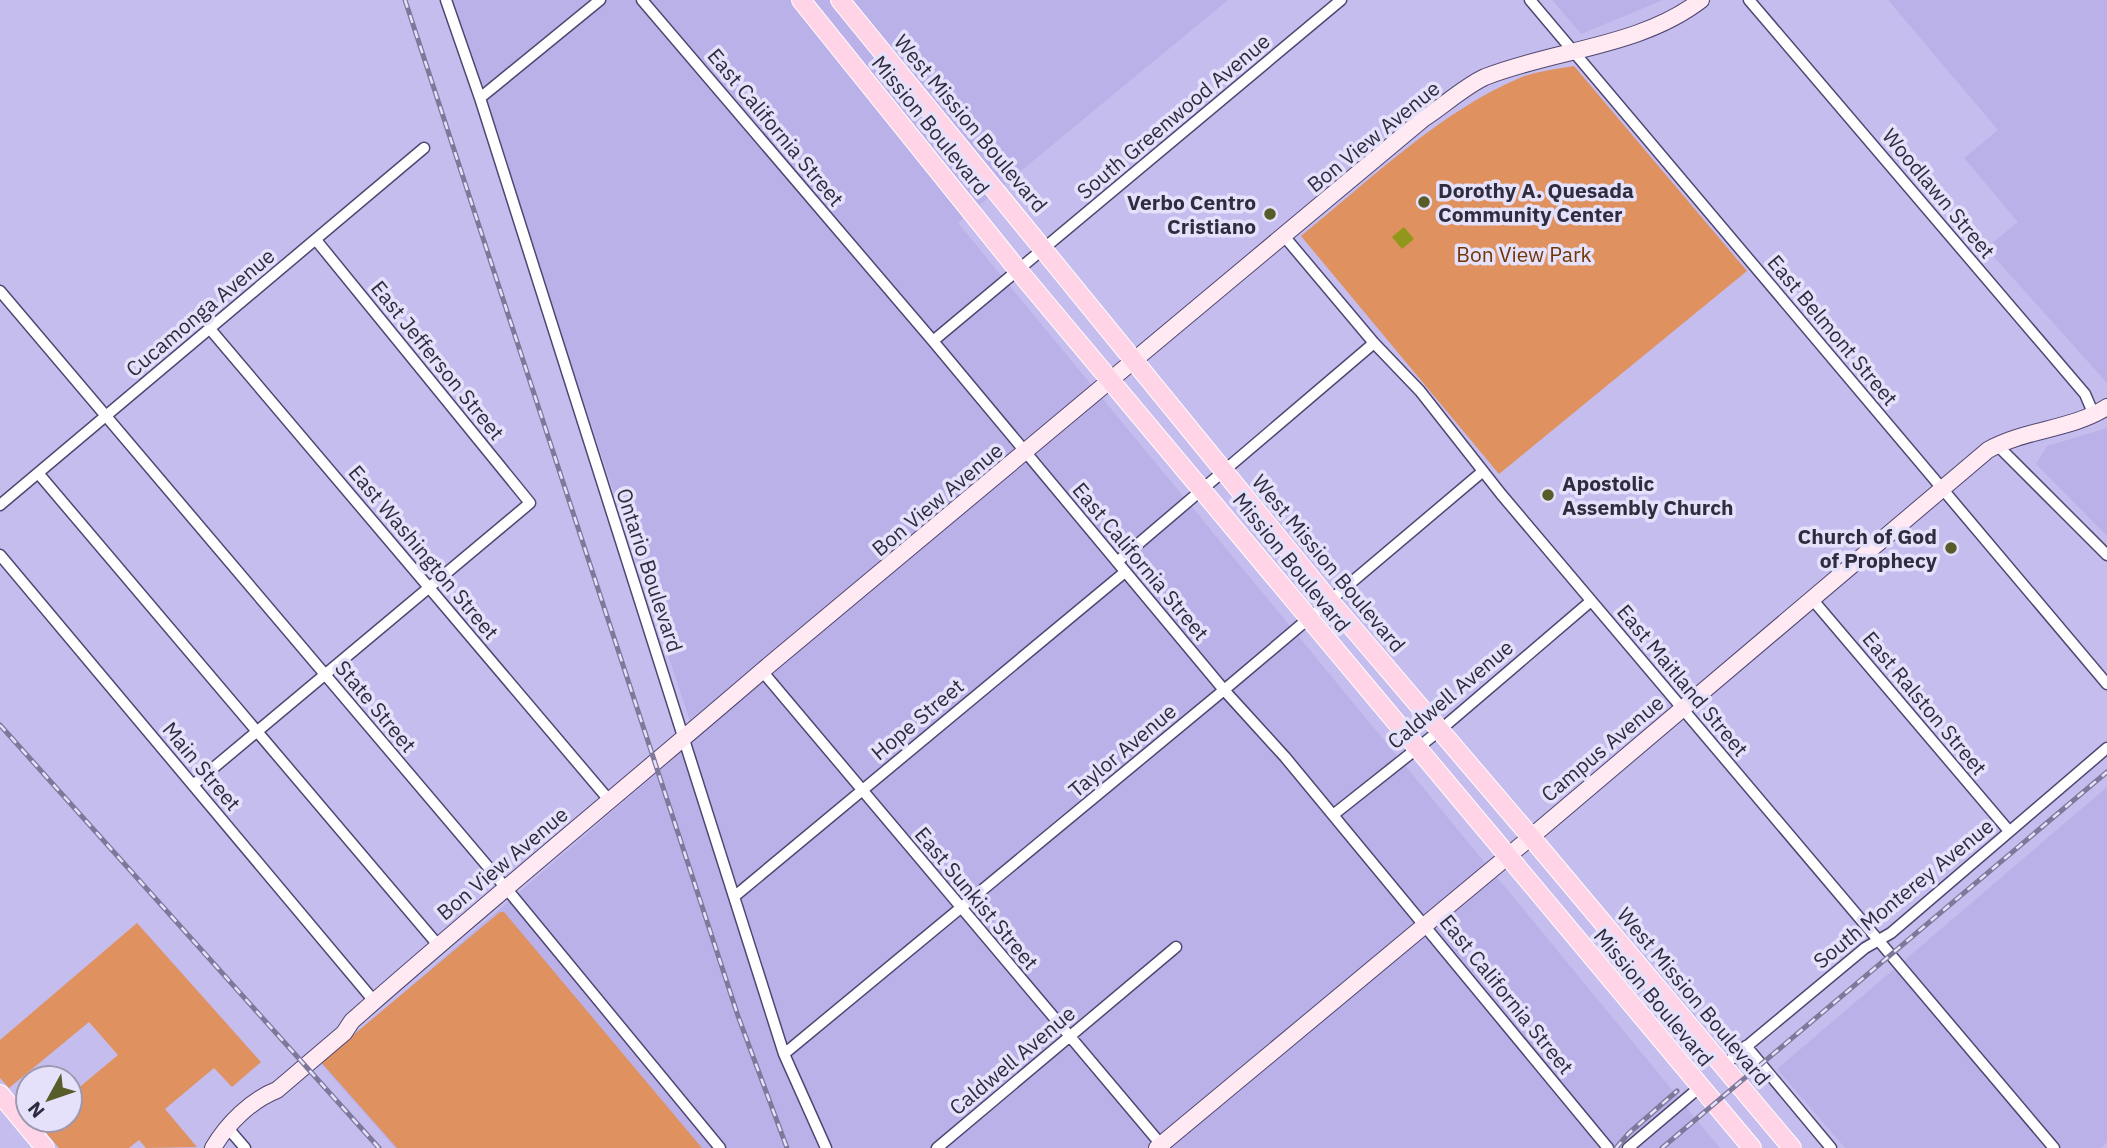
<svg xmlns="http://www.w3.org/2000/svg" width="2107" height="1148" font-family="'IBM Plex Sans',sans-serif">
<rect width="100%" height="100%" fill="#c5bdee"/>
<path fill="#bbb1e9" d="M 450,0 L 1228,0 L 958,223 L 1720,1148 L 395,1148 L 321,1064 L 696,739 Z
M 1552,0 L 1663,0 L 1581,34 Z
M 1888,0 L 2107,0 L 2107,383 L 1986,248 L 2018,222 L 1964,158 L 1998,130 Z
M 2107,428 L 2107,536 L 2036,464 L 2047,446 Z
M 2107,787 L 2107,1142 L 2101,1148 L 1845,1148 L 1777,1069 Z"/>
<path fill="#df915f" d="M 1574,66 L 1747,271 L 1499,474 L 1301,236 C 1369,181 1440,111 1522,77 C 1538,71 1557,69 1574,66 Z
M 500,912 L 504,912 L 702,1148 L 397,1148 L 321,1062 Z
M 137,923 L 261,1062 L 232,1087 L 214,1068 L 165,1109 L 197,1147 L 146,1148 L 139,1140 L 129,1148 L 59,1148 L 37,1122 L 40,1120 L 70,1120 L 70,1095 L 118,1055 L 89,1022 L 9,1088 L 0,1078 L 0,1040 Z"/>
<path fill="#91971b" d="M 1404,227 L 1414,239 L 1402,249 L 1392,237 Z"/>
<g fill="none" stroke-linecap="round" stroke-linejoin="round">
<g stroke="#4f4771" stroke-width="13">
<path id="street" d="M 446,0 L 480,98 L 784,1054 L 826,1148
M 642,0 L 933,341 L 1224,690 L 1285,757 L 1608,1148
M 1530,0 L 2107,684
M 1749,0 L 2085,394 L 2094,415
M 480,98 L 600,0
M 1284,236 L 1374,343 L 1420,391 L 1501,494 L 2054,1148
M 0,291 L 506,888 L 720,1148
M 210,329 L 609,800
M 933,341 L 1341,0
M 1997,445 L 2107,555
M 38,473 L 438,945
M 0,505 L 424,148
M 0,555 L 374,1001
M 1117,562 L 1374,343
M 1812,599 L 2009,831
M 762,671 L 1164,1148
M 193,785 L 530,503 L 316,240
M 1333,815 L 1439,731 L 1591,601
M 735,896 L 1125,572
M 1746,1046 L 1831,1148
M 784,1054 L 1224,690 L 1482,472
M 1723,1066 L 1865,948 L 1891,933 L 2107,748
M 227,1127 L 245,1148
M 937,1148 L 1176,947
M 1628,1148 L 1700,1087"/>
</g>
<g stroke="#4f4771" stroke-width="18">
<path id="secondary" d="M 213,1148 C 227,1124 251,1100 277,1090 L 344,1033 L 352,1021 C 487,902 626,788 762,671 L 1423,119 C 1442,107 1465,86 1485,77 C 1556,49 1640,47 1701,0
M 1157,1148 L 1531,837 L 1988,450 C 2025,429 2071,430 2107,407"/>
</g>
<g stroke="#fff" stroke-width="20">
<path id="primary" d="M 801,0 L 1018,270 L 1752,1148
M 840,0 L 1329,600 L 1531,837 L 1792,1148
M 0,1094 L 45,1148"/>
</g>
<use href="#street" stroke="#fff" stroke-width="10"/>
<use href="#secondary" stroke="#ffe9f2" stroke-width="16"/>
<use href="#primary" stroke="#ffd4e6" stroke-width="18"/>
<g stroke="#7e789b" stroke-width="5">
<path id="rail" d="M 405,0 L 738,1016 L 787,1148
M 0,725 L 379,1148
M 1616,1148 L 1629,1133 L 1677,1091
M 1662,1148 L 2107,772"/>
</g>
<use href="#rail" stroke="#e5e1fb" stroke-width="2.5" stroke-dasharray="8" stroke-linecap="butt"/>
</g>
<g fill="#585c29" stroke="#e5e1fb" stroke-width="2.5">
<circle cx="1424" cy="202" r="7"/>
<circle cx="1270" cy="214" r="7"/>
<circle cx="1548" cy="495" r="7"/>
<circle cx="1951" cy="548" r="7"/>
</g>
<g text-anchor="middle" dominant-baseline="central" stroke-width="7" stroke-linejoin="round" paint-order="stroke">
<g font-size="21" fill="#2f2c3f" stroke="#e5e1fb">
<text transform="translate(1173 116) rotate(-40)">South Greenwood Avenue</text>
<text transform="translate(971 123) rotate(50)">West Mission Boulevard</text>
<text transform="translate(931 125) rotate(51)">Mission Boulevard</text>
<text transform="translate(776 127) rotate(50)">East California Street</text>
<text transform="translate(1373 136) rotate(-39)">Bon View Avenue</text>
<text transform="translate(1939 193) rotate(50)">Woodlawn Street</text>
<text transform="translate(200 312) rotate(-40)">Cucamonga Avenue</text>
<text transform="translate(1833 330) rotate(50)">East Belmont Street</text>
<text transform="translate(438 360) rotate(51)">East Jefferson Street</text>
<text transform="translate(937 499) rotate(-40)">Bon View Avenue</text>
<text transform="translate(424 552) rotate(50)">East Washington Street</text>
<text transform="translate(1141 561) rotate(50)">East California Street</text>
<text transform="translate(1292 562) rotate(51)">Mission Boulevard</text>
<text transform="translate(1329 563) rotate(50)">West Mission Boulevard</text>
<text transform="translate(650 570) rotate(72)">Ontario Boulevard</text>
<text transform="translate(1683 680) rotate(50)">East Maitland Street</text>
<text transform="translate(1450 694) rotate(-40)">Caldwell Avenue</text>
<text transform="translate(1925 703) rotate(50)">East Ralston Street</text>
<text transform="translate(376 706) rotate(50)">State Street</text>
<text transform="translate(917 719) rotate(-40)">Hope Street</text>
<text transform="translate(1602 748) rotate(-40)">Campus Avenue</text>
<text transform="translate(1122 750) rotate(-40)">Taylor Avenue</text>
<text transform="translate(202 766) rotate(50)">Main Street</text>
<text transform="translate(502 863) rotate(-40)">Bon View Avenue</text>
<text transform="translate(1903 893) rotate(-39)">South Monterey Avenue</text>
<text transform="translate(977 898) rotate(50)">East Sunkist Street</text>
<text transform="translate(1507 994) rotate(51)">East California Street</text>
<text transform="translate(1694 996) rotate(50)">West Mission Boulevard</text>
<text transform="translate(1654 997) rotate(50)">Mission Boulevard</text>
<text transform="translate(1012 1060) rotate(-40)">Caldwell Avenue</text>
</g>
<g font-size="21" font-weight="bold" fill="#2f2c3f" stroke="#e5e1fb" text-anchor="start">
<text x="1438" y="190">Dorothy A. Quesada<tspan x="1438" dy="24">Community Center</tspan></text>
<text x="1256" y="202" text-anchor="end">Verbo Centro<tspan x="1256" dy="24">Cristiano</tspan></text>
<text x="1562" y="483">Apostolic<tspan x="1562" dy="24">Assembly Church</tspan></text>
<text x="1937" y="536" text-anchor="end">Church of God<tspan x="1937" dy="24">of Prophecy</tspan></text>
</g>
<g font-size="21" fill="#713605" stroke="#e5e1fb">
<text x="1524" y="254">Bon View Park</text>
</g>
</g>
<g transform="translate(49 1099) rotate(230)"><circle r="33" fill="#e5e1fb" stroke="#9c99b0" stroke-width="2"/>
<path d="M0-5L12 26L0 18L-12 26Z" fill="#585c29"/>
<text y="-10" font-size="19" font-weight="bold" text-anchor="middle" fill="#2f2c3f">N</text>
</g>
</svg>
